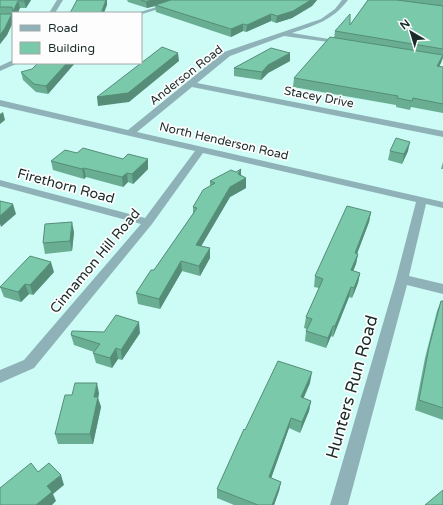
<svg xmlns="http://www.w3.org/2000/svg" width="443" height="505" font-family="'Varela Round',sans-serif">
<rect width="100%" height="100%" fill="#cdfbf5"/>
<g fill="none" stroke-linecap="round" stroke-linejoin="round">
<path fill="#8eb2b7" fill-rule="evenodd" d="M 57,0 L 63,0 L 55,13 L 49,13 Z
M 180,0 L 189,0 L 142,14 L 137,13 Z
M 342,0 L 348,0 C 332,21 315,25 292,33 L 341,41 L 344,43 L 343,44 L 284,36 L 230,56 L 197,83 L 443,131 L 443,137 L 192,87 L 137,132 L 443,202 L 443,208 L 426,204 L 409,276 L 443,284 L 443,294 L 407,285 L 348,505 L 330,505 L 396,279 L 416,202 L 203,153 L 152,224 L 34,368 L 0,383 L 0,370 L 24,360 L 141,224 L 0,186 L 0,180 L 145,218 L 195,151 L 0,106 L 0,100 L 128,130 L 224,52 L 321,19 L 335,9 Z
M 13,60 L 13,63 L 16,64 L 0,71 L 0,66 Z"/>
</g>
<path fill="#69ad93" d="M 0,0 L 31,0 L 26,8 L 20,8 L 13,13 L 13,22 L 7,35 L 0,44 Z
M 127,0 L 317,0 L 312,6 L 292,18 L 276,23 L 271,21 L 246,32 L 243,31 L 231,37 L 156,12 L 155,6 L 147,8 L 128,2 Z
M 368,0 L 443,0 L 443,58 L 441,63 L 439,66 L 443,67 L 443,113 L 411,107 L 410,110 L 396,107 L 396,105 L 293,87 L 294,78 L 334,38 L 335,31 L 350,25 Z
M 290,61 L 268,73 L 261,80 L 234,76 L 234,68 Z
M 75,63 L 48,94 L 36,92 L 23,80 L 21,72 Z
M 390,151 L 408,151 L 402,164 L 388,160 Z
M 77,153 L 123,159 L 148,159 L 148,169 L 133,184 L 128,182 L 123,187 L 86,177 L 84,179 L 53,170 L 51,161 Z
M 443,162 L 443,169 L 441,169 Z
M 241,169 L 241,175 L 246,178 L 246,188 L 230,197 L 201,246 L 210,258 L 200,276 L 182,271 L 160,309 L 138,304 L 136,293 L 154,270 L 193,214 L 193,207 L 210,186 L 210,181 L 236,172 Z
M 371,212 L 369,222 L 357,254 L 358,254 L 356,264 L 353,271 L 360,273 L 358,283 L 352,298 L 349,297 L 333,337 L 331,336 L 326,348 L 305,341 L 306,331 L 307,329 L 304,328 L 306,317 L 319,288 L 314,287 L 315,276 Z
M 74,232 L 72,251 L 45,254 L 43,243 Z
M 54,272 L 33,295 L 29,294 L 21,302 L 4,297 L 0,287 Z
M 441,301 L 443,301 L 443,420 L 415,410 L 425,358 L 437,311 Z
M 140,333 L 122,360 L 118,359 L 112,368 L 96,363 L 93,353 L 94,352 L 74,345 L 71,335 Z
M 310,383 L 303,398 L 311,401 L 309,411 L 300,433 L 289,428 L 271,478 L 281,482 L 279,491 L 274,505 L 234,505 L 217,498 L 217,489 Z
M 99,393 L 98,398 L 101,407 L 93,444 L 58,444 L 55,434 L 72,395 Z"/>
<path fill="#558d78" d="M 25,0 L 31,0 L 26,8 L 24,1 Z
M 106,0 L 107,0 L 107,5 L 104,13 L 101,13 Z
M 152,0 L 175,0 L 155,5 L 155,6 L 147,8 L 146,2 Z
M 311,0 L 317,0 L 312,6 L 292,18 L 276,23 L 277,16 Z
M 18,1 L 20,8 L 18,13 L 13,13 L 13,22 L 7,35 L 0,44 L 0,35 L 5,28 Z
M 271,14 L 271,21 L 246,32 L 247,25 Z
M 243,24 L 243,31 L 231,37 L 231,29 Z
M 178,53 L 179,61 L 129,102 L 98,106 L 97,97 Z
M 290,53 L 290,61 L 268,73 L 261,80 L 262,72 L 268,65 Z
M 443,56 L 441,63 L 435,74 L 437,66 Z
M 67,63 L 75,63 L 48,94 L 46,86 Z
M 3,112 L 5,120 L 0,124 L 0,114 Z
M 410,142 L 408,151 L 402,164 L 404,154 Z
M 148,159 L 148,169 L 133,184 L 132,174 Z
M 84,168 L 86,177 L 84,179 L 82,169 Z
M 241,169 L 241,179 L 246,178 L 246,188 L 230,197 L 196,255 L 196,245 Z
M 127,173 L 128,182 L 123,187 L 122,177 Z
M 13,204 L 16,214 L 1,227 L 0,224 L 0,216 Z
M 371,212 L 369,222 L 353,264 L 355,253 Z
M 72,222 L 74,232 L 72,251 L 70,241 Z
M 210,248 L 210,258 L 200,276 L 199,266 Z
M 358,254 L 356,264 L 349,281 L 351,270 Z
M 181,261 L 182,271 L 160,309 L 159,299 Z
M 51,262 L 54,272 L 33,295 L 30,285 Z
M 360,273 L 358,283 L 352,298 L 354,288 Z
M 25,284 L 29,294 L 21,302 L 18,292 Z
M 351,287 L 349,297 L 333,337 L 335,326 Z
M 139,322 L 140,333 L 122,360 L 121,350 Z
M 333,326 L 331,336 L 326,348 L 328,338 Z
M 116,348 L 118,359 L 112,368 L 110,358 Z
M 312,372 L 310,383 L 300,407 L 301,397 Z
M 97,383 L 99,393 L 98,398 L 101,407 L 93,444 L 90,434 L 94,397 Z
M 311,401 L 309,411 L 300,433 L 302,422 Z
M 291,418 L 289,428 L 268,487 L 269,477 Z
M 61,475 L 64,485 L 53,494 L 56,501 L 52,505 L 36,505 L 47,486 Z
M 281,482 L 279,491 L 274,505 L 272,505 Z"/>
<path fill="#7ac9ab" stroke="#558d78" d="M 0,0 L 25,0 L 24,1 L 18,1 L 5,28 L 0,35 L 0,14 L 11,14 L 13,12 L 12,7 L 0,7 Z
M 77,0 L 106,0 L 101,13 L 70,13 Z
M 141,0 L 152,0 L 146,2 Z
M 171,0 L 311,0 L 293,11 L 277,16 L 271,14 L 247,25 L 243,24 L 231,29 L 155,5 Z
M 368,0 L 397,0 L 443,6 L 443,49 L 335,31 L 350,14 L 350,25 Z
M 330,37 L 443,55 L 437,66 L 443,67 L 443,104 L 413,98 L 412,101 L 397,98 L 398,96 L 294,78 Z
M 162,47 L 178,53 L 128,93 L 97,97 Z
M 271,48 L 290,53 L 268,65 L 262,72 L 234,68 Z
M 38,63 L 67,63 L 46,86 L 34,84 L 21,72 L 32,69 Z
M 396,138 L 410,142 L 404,154 L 390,151 Z
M 83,148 L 123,159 L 128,154 L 148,159 L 132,174 L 127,173 L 122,177 L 84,168 L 82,169 L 51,161 L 65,150 L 77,153 Z
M 241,169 L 238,174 L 246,178 L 230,187 L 196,245 L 210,248 L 199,266 L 181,261 L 159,299 L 136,293 L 151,270 L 154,270 L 197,208 L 193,207 L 203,190 L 215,183 L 210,181 L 231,170 L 236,172 Z
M 0,201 L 13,204 L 0,216 Z
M 347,206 L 371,212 L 355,253 L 358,254 L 351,270 L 360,273 L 354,288 L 351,287 L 335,326 L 333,326 L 328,338 L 306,331 L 312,319 L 306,317 L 323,279 L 315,276 Z
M 72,222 L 70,241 L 43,243 L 45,224 Z
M 30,256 L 51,262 L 30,285 L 25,284 L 18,292 L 0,287 Z
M 441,301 L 443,301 L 443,408 L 419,400 L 429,347 Z
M 116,315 L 139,322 L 121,350 L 116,348 L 110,358 L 93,353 L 100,344 L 71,335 L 72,331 L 104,332 Z
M 278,361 L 312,372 L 301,397 L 311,401 L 302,422 L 291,418 L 269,477 L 281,482 L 272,505 L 258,505 L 217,489 L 244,429 L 245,430 Z
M 75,383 L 97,383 L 94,397 L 98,397 L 90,434 L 55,434 L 65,395 L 72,395 Z
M 31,463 L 38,472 L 49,463 L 61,475 L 47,486 L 52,492 L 36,505 L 0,505 L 0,488 Z
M 443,490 L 443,505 L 425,505 Z"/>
<g text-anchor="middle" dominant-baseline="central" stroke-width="3.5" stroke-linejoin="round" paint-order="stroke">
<g font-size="12" fill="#192b29" stroke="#fdfdfd">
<text transform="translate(186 75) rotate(-38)">Anderson Road</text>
<text transform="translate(319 97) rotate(11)">Stacey Drive</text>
<text transform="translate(224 141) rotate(13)">North Henderson Road</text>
</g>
<g font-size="14" fill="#192b29" stroke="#fdfdfd">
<text transform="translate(66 186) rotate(15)">Firethorn Road</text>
<text transform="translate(95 261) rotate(-50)">Cinnamon Hill Road</text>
</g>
<g font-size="17" fill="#192b29" stroke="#fdfdfd">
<text transform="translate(352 387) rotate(-74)">Hunters Run Road</text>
</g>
</g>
<rect x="12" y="12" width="130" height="52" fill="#fdfdfd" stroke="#a2a9a8"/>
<rect x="20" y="25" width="20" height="6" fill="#8eb2b7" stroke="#a2a9a8"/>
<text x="48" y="32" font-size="12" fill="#192b29">Road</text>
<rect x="20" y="42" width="20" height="12" fill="#7ac9ab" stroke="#a2a9a8"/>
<text x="48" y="52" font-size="12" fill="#192b29">Building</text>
<g transform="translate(411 32) rotate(322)" stroke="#fdfdfd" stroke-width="3" paint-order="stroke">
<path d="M0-3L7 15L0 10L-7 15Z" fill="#192b29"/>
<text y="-6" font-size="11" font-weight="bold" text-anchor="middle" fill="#192b29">N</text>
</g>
</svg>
